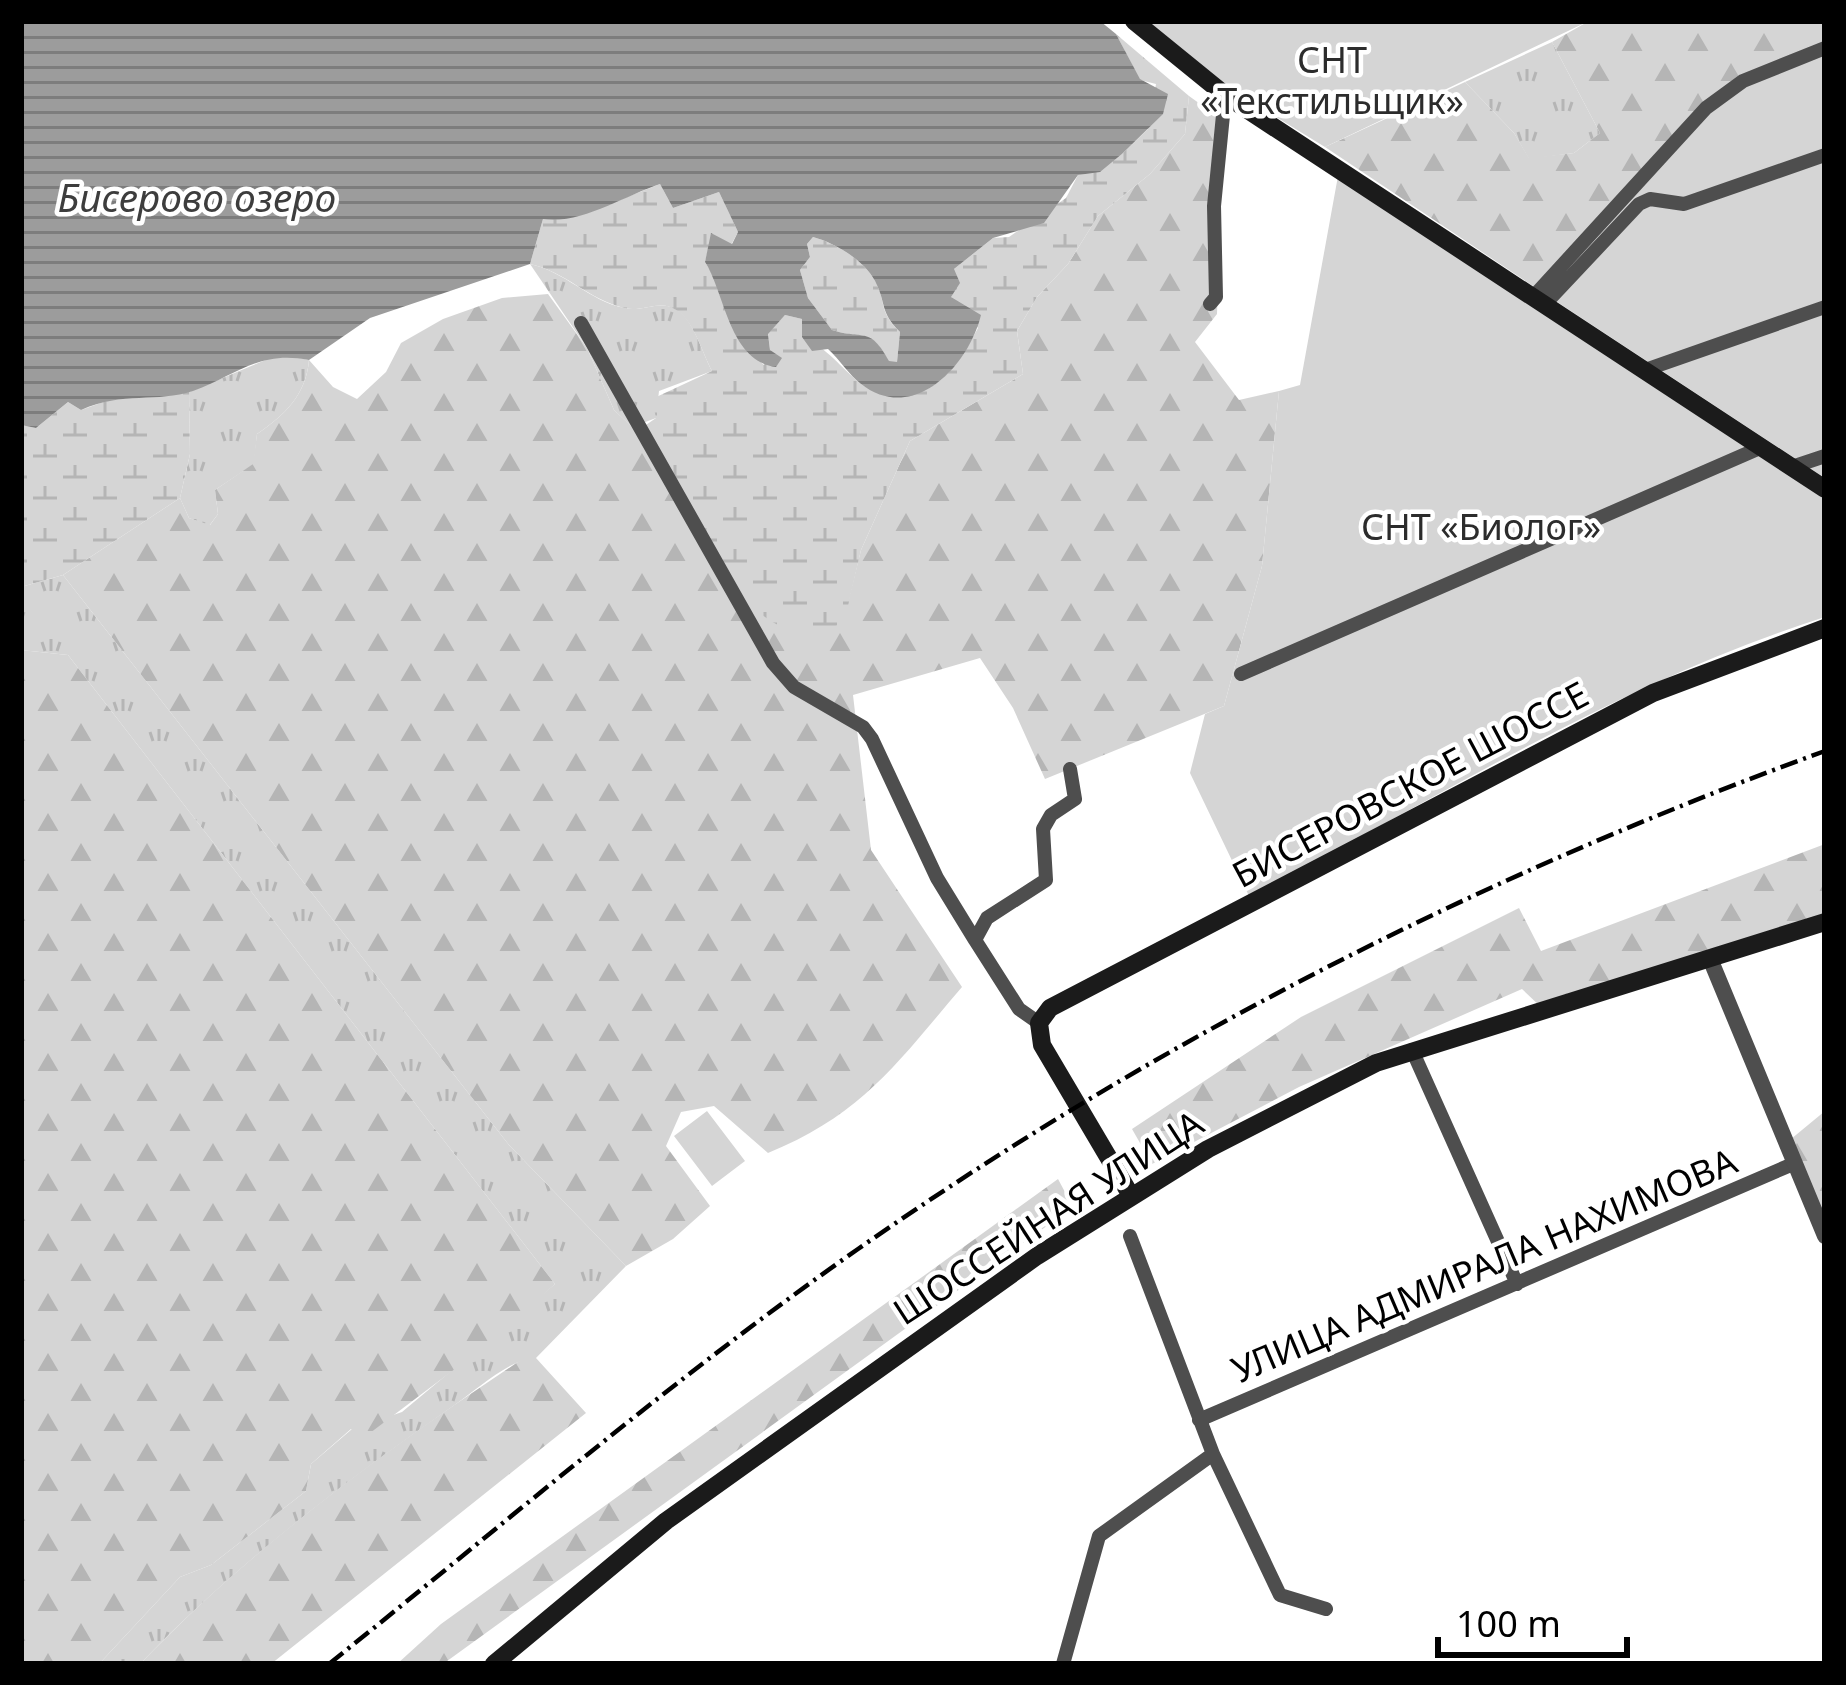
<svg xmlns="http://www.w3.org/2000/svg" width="1846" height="1685" font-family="'Noto Sans',sans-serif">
<defs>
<pattern id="grass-tufts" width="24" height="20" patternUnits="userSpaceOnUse" patternTransform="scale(3)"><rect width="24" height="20" fill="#d5d5d5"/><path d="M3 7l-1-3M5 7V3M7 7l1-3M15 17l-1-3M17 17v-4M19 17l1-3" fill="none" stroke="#b5b5b5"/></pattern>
<pattern id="forest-firs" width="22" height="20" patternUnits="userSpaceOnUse" patternTransform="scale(3)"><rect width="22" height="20" fill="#d5d5d5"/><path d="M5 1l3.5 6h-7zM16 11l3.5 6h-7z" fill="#b5b5b5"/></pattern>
<pattern id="wetland-marsh" width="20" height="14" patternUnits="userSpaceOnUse" patternTransform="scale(3)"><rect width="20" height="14" fill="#d5d5d5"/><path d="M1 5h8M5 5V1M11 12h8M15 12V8" fill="none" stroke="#b5b5b5"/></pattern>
<pattern id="water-rules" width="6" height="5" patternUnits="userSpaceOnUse" patternTransform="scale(3)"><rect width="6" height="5" fill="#9c9c9c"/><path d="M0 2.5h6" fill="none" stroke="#7d7d7d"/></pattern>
</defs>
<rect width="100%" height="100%" fill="#fff"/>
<path fill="url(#grass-tufts)" d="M 1552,42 L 1600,133 L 1574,153 L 1529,159 L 1514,133 L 1465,82 Z
M 530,264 C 566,272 588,300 624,308 C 644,313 661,297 680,312 C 694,323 703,354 712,371 L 659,391 L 656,418 L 632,427 L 614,410 L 587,348 Z
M 280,354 L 309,360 C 306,395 285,415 257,434 L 254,464 L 215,490 L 218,514 L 209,526 L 189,518 L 180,498 L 190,454 L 189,392 Z
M 63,575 L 509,1145 L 626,1266 L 536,1358 C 509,1359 478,1389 456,1404 C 344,1482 235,1565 140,1664 L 99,1664 L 180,1577 L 211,1565 L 306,1491 L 311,1464 L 352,1429 L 402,1412 L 555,1284 L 68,655 L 21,650 L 21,587 Z"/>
<path fill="url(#forest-firs)" d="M 1589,21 L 1825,21 L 1825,48 L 1539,290 L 1325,147 L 1465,82 L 1514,133 L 1529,158 L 1574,153 L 1600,133 L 1552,42 Z
M 1189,96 L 1224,121 L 1217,314 L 1195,342 L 1239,400 L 1279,391 L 1262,566 L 1224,706 L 1045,779 L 1013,708 L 980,658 L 853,695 L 871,850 L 962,987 C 897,1063 863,1114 768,1153 L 714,1106 L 681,1112 L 666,1146 L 710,1206 L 673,1239 L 626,1266 L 509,1145 L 63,575 L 180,498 L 189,518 L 210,525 L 218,514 L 215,490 L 253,464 L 257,434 C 285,415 306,395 309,360 L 333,387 L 357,399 L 386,372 L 401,343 L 443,319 L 502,298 L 548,294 L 587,348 L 614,410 L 843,623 L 861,550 L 910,441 L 1023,374 L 1017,331 L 1037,297 L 1068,264 L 1098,216 L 1150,174 L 1185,134 Z
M 21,650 L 68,655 L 555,1284 L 492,1341 L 362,1439 L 351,1429 L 311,1464 L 306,1491 L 211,1565 L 180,1577 L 99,1664 L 21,1664 Z
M 1825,844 L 1825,922 L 1543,1009 L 1522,989 L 1299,1087 L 1152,1164 L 1132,1129 L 1301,1017 L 1519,908 L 1541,951 Z
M 1825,1111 L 1825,1236 L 1785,1144 Z
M 1058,1179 L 1073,1207 L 443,1664 L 397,1664 L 441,1624 Z
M 524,1358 L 536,1358 L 586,1413 L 271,1664 L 140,1664 C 254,1545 387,1449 524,1358 Z"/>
<path fill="url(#wetland-marsh)" d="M 1116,34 L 1189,96 L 1185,134 L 1150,174 L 1098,216 L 1068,264 L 1037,297 L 1017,331 L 1023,374 L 910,441 L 861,550 L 844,623 C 834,626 818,634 808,634 C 729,628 676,487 643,427 L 656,418 L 652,399 L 712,371 C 703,354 694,323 679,312 C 661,297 644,313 624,308 C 588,299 566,272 530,264 L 543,219 L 584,214 L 660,184 L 673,208 L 719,192 L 738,232 L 731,245 L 712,234 L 705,262 C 730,301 728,332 764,365 L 770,350 L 768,333 L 785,315 L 802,319 L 802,337 C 829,349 839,366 861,384 C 867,389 879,390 887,392 C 934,404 958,365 978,328 L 951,297 L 954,269 L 993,238 L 1009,237 L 1066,198 L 1078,175 L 1123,153 L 1148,129 L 1156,84 L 1140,80 Z
M 813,237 C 835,243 864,260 875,281 C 887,303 878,311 900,332 L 897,362 L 889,362 C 871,326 862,340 832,330 L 808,298 L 800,270 L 810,257 L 807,244 Z
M 189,392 L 190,454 L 180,498 L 63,575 L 21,587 L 21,425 L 36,428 L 68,402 L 81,410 L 123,395 Z"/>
<path fill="#d5d5d5" d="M 1147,21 L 1589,21 L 1325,147 L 1229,88 Z
M 1825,48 L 1825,478 L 1539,290 L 1706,108 L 1743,81 Z
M 1338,176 L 1825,499 L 1825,617 C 1620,682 1439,798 1249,896 L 1190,773 L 1205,714 L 1224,706 L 1262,566 L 1279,391 L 1300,385 Z
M 707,1111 L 745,1161 L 712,1186 L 674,1136 Z"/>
<path fill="url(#water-rules)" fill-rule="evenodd" d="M 21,21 L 1100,21 L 1116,34 L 1140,79 L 1168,94 L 1163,114 L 1123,153 L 1100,172 L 1078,175 L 1044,223 L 993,238 L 954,269 L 960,283 L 951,297 L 981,315 C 969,365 914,425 861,384 C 849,375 840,360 828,349 L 812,351 L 802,337 L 802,319 L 785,315 L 768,334 L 770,350 L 782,358 L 776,367 C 729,361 725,293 705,262 L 711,233 L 732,244 L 738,232 L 719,192 L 673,208 L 660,184 C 624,196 580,225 543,219 L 530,264 L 370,318 L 309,360 C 259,350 237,375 193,391 C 157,403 123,391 81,410 L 68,402 L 36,428 L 21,425 ZM 813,237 C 835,243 864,260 875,281 C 887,304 879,311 900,332 L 897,362 L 889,361 C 870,325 862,340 832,330 L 808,298 L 800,270 L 810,257 L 807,244 Z"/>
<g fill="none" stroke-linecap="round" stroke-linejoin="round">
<path stroke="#4e4e4e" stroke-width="14" d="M 1534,296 L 1706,108 L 1743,81 L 1825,48
M 1210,304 L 1216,297 L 1214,206 L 1225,95
M 1545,304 L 1639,204 L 1650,199 L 1684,204 L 1825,155
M 581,323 L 773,663 L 794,687 L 863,727 L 872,739 L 937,878 L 975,940
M 1645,370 L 1825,307
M 1792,467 L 1825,456
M 1241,674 L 1762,447
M 1039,1023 L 1019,1009 L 975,940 L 987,918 L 1046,880 L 1043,829 L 1051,815 L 1075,799 L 1070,769
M 1412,1050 L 1517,1284
M 1130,1236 L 1213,1454 L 1280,1595 L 1326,1609
M 1199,1420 L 1793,1164
M 1063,1664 L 1099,1536 L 1213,1454"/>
<path stroke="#4e4e4e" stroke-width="16" d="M 1711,961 L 1825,1236"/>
<path stroke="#1b1b1b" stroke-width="18" d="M 1134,21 L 1225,95 L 1825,489
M 1130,1194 L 1042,1045 L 1039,1023 L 1050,1008 L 1653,693 L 1825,628
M 494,1664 L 666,1521 L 1037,1256 L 1208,1149 L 1376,1063 L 1825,922"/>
<path stroke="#000" stroke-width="4.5" stroke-dasharray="18 6 3 6" stroke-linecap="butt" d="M 329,1664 C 504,1524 675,1377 858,1249 C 1157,1040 1483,875 1825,751"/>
</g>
<g text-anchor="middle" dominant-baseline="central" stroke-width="9" stroke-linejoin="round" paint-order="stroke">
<g font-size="36" fill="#2c2c2c" stroke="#fff">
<text x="1332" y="59">СНТ<tspan x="1332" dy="41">«Текстильщик»</tspan></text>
<text x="1481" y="526">СНТ «Биолог»</text>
</g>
<g font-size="36" fill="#000" stroke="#fff">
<text transform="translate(1410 784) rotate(-28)">БИСЕРОВСКОЕ ШОССЕ</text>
<text transform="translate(1048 1217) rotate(-33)">ШОССЕЙНАЯ УЛИЦА</text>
<text transform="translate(1484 1265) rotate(-23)">УЛИЦА АДМИРАЛА НАХИМОВА</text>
</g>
<g font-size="39" font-style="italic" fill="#3d3d3d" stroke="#fff">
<text x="197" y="196">Бисерово озеро</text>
</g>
</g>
<rect width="1846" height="1685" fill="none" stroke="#000000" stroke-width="48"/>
<path d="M1438 1637v18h189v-18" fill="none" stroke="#000000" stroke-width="6"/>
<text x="1456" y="1637" font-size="36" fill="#000000" stroke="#ffffff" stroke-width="9" paint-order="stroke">100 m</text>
</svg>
